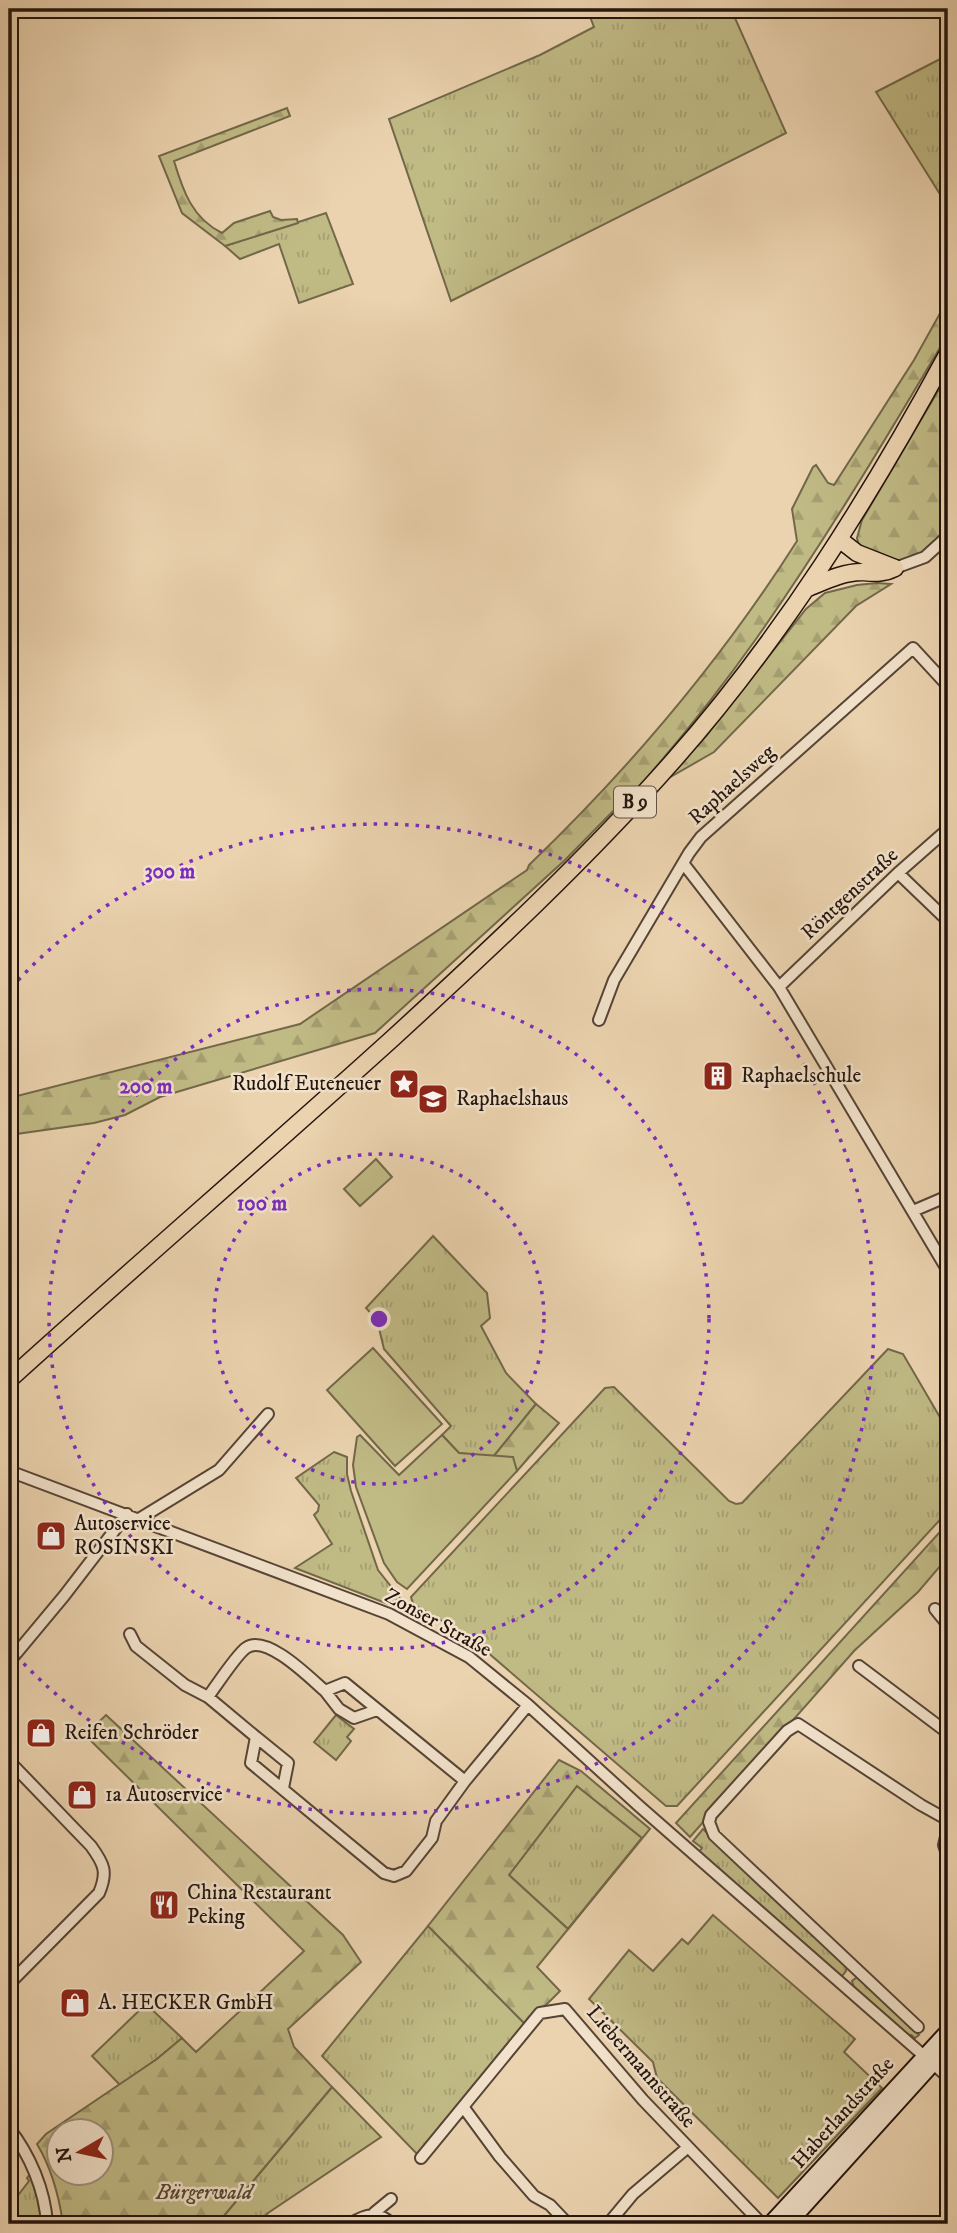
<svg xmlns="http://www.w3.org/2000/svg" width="957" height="2233" font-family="'IM FELL DW Pica',serif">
<defs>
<pattern id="grass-tufts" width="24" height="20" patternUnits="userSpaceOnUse" patternTransform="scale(1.75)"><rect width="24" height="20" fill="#c0ba85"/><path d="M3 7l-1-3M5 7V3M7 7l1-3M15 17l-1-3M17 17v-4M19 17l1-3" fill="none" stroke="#a59f72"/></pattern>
<pattern id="forest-firs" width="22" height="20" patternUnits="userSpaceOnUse" patternTransform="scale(1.75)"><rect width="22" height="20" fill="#c0ba85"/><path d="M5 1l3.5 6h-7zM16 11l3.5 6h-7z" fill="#a59f72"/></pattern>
</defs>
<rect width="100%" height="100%" fill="#ebd3af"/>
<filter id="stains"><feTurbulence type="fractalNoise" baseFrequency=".00286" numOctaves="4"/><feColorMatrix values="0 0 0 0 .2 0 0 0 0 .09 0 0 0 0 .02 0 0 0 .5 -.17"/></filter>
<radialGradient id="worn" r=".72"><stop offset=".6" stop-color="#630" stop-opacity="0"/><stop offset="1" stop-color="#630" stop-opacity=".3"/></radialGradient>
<path fill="url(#grass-tufts)" stroke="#72684a" stroke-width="2" d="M 587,9 L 731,9 L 786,133 L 451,301 L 389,119 L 540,55 L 594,27 Z
M 948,55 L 948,207 L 876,92 Z
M 326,213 L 353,284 L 299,303 L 279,244 L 240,259 L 225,246 Z
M 433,1236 L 487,1293 L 490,1318 L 481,1326 L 506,1373 L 536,1404 L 493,1457 L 459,1453 L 442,1435 L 451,1426 L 384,1349 L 377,1320 L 366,1308 Z
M 888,1349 L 903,1354 L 948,1431 L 948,1511 L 677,1806 L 666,1806 L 479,1645 L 461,1632 L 413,1604 L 411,1597 L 605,1388 L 614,1387 L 729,1501 L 736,1504 L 742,1503 Z
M 334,1452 L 347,1457 L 347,1474 L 351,1491 L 378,1570 L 401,1599 L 388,1604 L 295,1568 L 332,1544 L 314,1515 L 318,1511 L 319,1505 L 296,1478 Z
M 336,1715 L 354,1729 L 347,1737 L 351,1741 L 336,1760 L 314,1742 Z
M 577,1786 L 642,1838 L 568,1929 L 509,1875 Z
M 703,1829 L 847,1966 L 846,1971 L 842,1976 L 837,1974 L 699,1852 L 702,1848 L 693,1841 Z
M 713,1915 L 855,2039 L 844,2052 L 882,2088 L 778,2198 L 657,2078 L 653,2062 L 589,1999 L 629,1950 L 653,1971 L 682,1939 L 688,1944 Z
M 428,1926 L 526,2025 L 418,2155 L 322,2056 Z
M 856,1978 L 860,1978 L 919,2035 L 915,2038 L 911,2035 L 909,2036 L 854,1988 L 852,1981 Z
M 146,2004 L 182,2038 L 157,2059 L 120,2085 L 92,2056 Z
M 332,2087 L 381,2137 L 268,2213 L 258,2224 L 217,2224 Z
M 30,2174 L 38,2201 L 42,2224 L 9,2224 L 9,2207 L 29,2181 L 27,2178 Z"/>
<path fill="url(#forest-firs)" stroke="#72684a" stroke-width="2" fill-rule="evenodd" d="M 287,108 L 290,116 L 174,161 C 183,191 192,218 222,233 L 234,223 L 270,211 L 273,217 L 281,220 L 297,219 L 298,223 L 225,246 L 182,213 L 159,156 Z
M 948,299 L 948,334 L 935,356 C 878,452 820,548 756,639 C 715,697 670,752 623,805 L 614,810 L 565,860 L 375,1033 L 160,1097 L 125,1115 L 94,1123 L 9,1135 L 9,1098 L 300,1024 L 527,870 L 529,865 C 630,768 722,659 797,541 L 792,509 L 813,467 L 816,465 L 828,483 L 834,485 L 914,360 Z
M 948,374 L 948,531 C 933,545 919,559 898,561 L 859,546 L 857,538 L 862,520 Z
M 877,583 L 891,584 L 856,606 L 714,752 L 667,779 L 706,736 L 806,609 L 825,593 L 857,585 Z
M 536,1404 L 559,1423 L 517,1471 L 512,1458 L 493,1457 Z
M 948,1523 L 948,1557 L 918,1592 L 854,1651 L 690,1837 L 676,1823 Z
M 106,1715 L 343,1935 L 361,1962 L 288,2029 L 294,2047 L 332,2087 L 217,2224 L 63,2224 C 59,2196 52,2169 37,2144 L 46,2134 L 157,2059 L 182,2038 L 196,2052 L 304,1951 L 85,1735 ZM 60,2132 L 102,2132 L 102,2174 L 60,2174 Z
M 559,1760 L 581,1771 L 650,1829 L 537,1967 L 560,1991 L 526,2025 L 428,1926 ZM 577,1786 L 642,1838 L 568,1929 L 509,1875 Z"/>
<path fill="#c0ba85" stroke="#72684a" stroke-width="2" d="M 376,1159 L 392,1177 L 360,1206 L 344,1189 Z
M 373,1348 L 442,1424 L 395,1466 L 327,1390 Z
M 360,1435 L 399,1475 L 442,1435 L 459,1453 L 513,1457 L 517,1471 L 407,1589 L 397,1582 L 384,1563 L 356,1487 L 353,1465 L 357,1437 Z"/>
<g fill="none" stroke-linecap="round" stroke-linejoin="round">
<g stroke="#564436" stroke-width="14">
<path id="street" d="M 895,568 L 925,557 L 948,536
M 683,863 L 779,987 L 948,1271
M 898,873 L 948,921
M 779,987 L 898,873 L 948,829
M 599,1020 L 614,980 L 689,853 L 701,837 L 913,648 L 948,686
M 913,1211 L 948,1196
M 9,1471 L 389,1614 L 469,1657 L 528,1705 L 639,1806 L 948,2077
M 139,1519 L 219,1470 L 268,1414
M 935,1609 L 948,1625
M 130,1634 L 136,1646 L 185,1685 L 208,1697 L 256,1737 L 251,1763 L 384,1873 L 394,1876 L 406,1871 L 432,1838 L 436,1821 L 465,1781 L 528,1705
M 9,1662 L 64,1596 L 127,1514
M 859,1666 L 948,1733
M 325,1691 L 339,1709 L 354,1718 L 377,1710
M 208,1697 C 216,1686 237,1654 246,1648 C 266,1633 310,1678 325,1691 L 345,1683 L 465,1781
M 256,1737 L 288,1763 L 283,1788
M 9,1761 L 91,1846 C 104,1864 108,1872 99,1893 L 9,1984
M 948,1828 L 944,1845 L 948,1857
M 918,2027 L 714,1835 L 709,1822 L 711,1815 L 787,1731 L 798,1724 L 921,1805 L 948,1820
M 464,2108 L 500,2157 L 534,2196 L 550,2205 L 568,2224
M 9,2128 C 30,2155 45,2190 47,2224
M 421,2158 L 540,2013 L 565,2009 L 643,2100 L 762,2224
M 374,2213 L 391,2199
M 350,2224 C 366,2214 378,2210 392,2224
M 608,2224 L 633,2194 L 687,2148"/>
</g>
<g stroke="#24150e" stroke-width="18">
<path id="secondary" d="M 770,2224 L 948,2031
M 788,2224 L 948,2047"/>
</g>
<g stroke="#24150e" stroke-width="19">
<path id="primary" d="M 839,539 L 857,553 L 895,568
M 808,588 C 825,581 843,572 862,572 C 875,573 883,574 895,568
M 9,1380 C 136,1265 266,1153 393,1038 C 490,949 586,860 673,761 C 782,638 870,497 948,353"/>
</g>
<use href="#street" stroke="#f2e2cb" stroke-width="10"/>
<use href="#secondary" stroke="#f2e2cb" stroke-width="14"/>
<use href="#primary" stroke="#ebd3af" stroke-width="16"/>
</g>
<g fill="none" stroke="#7b2cbf" stroke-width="3.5" stroke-dasharray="3.5 7">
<circle cx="379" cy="1319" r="165"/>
<circle cx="379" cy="1319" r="330"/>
<path d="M11 988A495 495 0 1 1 11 1650"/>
</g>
<defs>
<g id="building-square" transform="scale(1.575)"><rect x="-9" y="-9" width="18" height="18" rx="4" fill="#8f2418" stroke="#f2e2cb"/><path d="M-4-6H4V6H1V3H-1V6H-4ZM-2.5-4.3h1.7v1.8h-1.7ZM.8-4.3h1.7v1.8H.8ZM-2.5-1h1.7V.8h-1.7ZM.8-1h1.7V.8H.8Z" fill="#fff"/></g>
<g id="sight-square" transform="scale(1.575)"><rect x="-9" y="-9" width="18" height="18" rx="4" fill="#8f2418" stroke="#f2e2cb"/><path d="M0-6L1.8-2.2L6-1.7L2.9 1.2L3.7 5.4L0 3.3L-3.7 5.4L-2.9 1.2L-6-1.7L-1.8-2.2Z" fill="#fff"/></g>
<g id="school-square" transform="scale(1.575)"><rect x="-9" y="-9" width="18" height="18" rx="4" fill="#8f2418" stroke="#f2e2cb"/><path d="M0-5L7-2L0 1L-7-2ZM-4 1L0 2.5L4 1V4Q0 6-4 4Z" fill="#fff"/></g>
<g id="shop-square" transform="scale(1.575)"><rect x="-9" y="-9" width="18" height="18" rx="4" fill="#8f2418" stroke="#f2e2cb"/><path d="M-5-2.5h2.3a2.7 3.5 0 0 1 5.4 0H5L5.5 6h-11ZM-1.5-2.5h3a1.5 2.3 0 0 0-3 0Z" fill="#fff"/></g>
<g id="restaurant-square" transform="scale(1.575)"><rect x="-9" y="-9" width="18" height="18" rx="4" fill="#8f2418" stroke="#f2e2cb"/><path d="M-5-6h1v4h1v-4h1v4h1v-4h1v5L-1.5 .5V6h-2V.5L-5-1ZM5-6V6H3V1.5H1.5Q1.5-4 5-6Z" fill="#fff"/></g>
</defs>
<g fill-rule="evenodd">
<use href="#building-square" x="718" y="1076"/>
<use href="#sight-square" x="404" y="1084"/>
<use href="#school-square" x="433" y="1099"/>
<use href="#shop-square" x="51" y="1536"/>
<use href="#shop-square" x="41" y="1733"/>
<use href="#shop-square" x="82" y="1795"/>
<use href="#restaurant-square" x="164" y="1905"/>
<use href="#shop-square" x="75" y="2003"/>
</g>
<g text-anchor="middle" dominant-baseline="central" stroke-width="5" stroke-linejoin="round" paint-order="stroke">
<rect fill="#f2e2cb" stroke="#625247" stroke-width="2" x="614" y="786.5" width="42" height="31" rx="5"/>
<g font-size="19" font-weight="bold" fill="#24150e">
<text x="635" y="802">B 9</text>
</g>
<g font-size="21" fill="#24150e" stroke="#f2e2cb">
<text transform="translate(732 785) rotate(-42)">Raphaelsweg</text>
<text transform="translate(850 894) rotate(-43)">Röntgenstraße</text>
<text transform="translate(438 1623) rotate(29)">Zonser Straße</text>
<text transform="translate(641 2067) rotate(49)">Liebermannstraße</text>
<text transform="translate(843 2113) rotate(-48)">Haberlandstraße</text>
</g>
<g font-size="21" fill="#24150e" stroke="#f2e2cb" text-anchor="start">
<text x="741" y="1076">Raphaelschule</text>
<text x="381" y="1084" text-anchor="end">Rudolf Euteneuer</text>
<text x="456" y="1099">Raphaelshaus</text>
<text x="74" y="1524">Autoservice<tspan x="74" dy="24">ROSINSKI</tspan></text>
<text x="64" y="1733">Reifen Schröder</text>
<text x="105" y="1795">1a Autoservice</text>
<text x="187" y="1893">China Restaurant<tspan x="187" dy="24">Peking</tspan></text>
<text x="98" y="2003">A. HECKER GmbH</text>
</g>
<g font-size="21" font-style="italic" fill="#534732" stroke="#f2e2cb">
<text x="204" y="2193">Bürgerwald</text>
</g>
</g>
<circle cx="379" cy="1319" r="10" fill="#7b2cbf" stroke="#f2e2cb" stroke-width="3.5"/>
<g font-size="21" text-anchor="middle" font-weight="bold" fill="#7b2cbf" stroke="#f2e2cb" stroke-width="5" stroke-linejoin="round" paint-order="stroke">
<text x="170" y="878">300 m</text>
<text x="146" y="1093">200 m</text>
<text x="262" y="1210">100 m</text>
</g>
<rect width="957" height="2233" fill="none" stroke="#ebd3af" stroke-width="35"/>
<rect x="10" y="10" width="936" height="2212" fill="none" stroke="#24150e" stroke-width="3.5"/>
<rect x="18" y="18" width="922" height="2198" fill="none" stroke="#24150e" stroke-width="2"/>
<g transform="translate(80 2152) rotate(261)"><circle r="33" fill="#f2e2cb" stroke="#a0907f" stroke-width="2"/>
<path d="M0-5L12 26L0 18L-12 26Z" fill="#8f2418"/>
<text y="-10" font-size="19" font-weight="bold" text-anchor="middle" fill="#24150e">N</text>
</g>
<rect width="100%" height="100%" filter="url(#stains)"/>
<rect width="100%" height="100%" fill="url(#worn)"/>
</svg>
